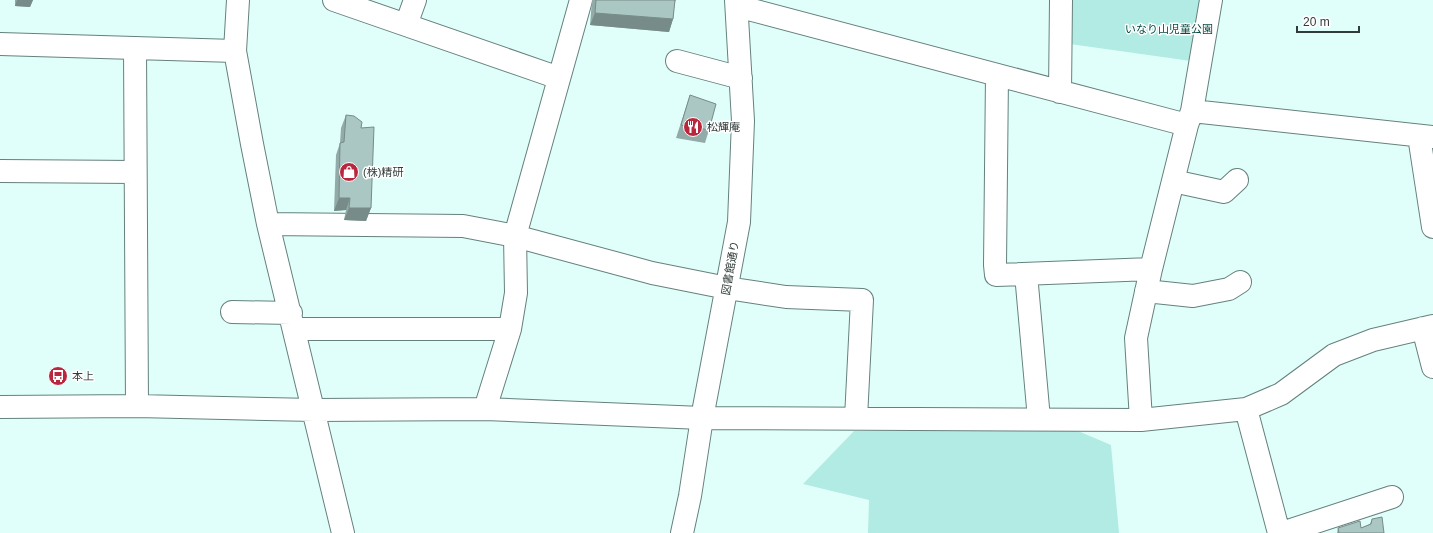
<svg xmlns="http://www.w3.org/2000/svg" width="1433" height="533" font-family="Arial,'Noto Sans JP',sans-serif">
<rect width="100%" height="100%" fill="#e0fffa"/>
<path fill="#b2ebe3" d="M 1069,0 L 1204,0 L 1191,61 L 1070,44 Z
M 854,431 L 1078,431 L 1111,445 L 1119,533 L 868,533 L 869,500 L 803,484 Z"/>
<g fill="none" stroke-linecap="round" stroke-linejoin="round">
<g stroke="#65817d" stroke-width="24">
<path id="minor" d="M 238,0 L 235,51 L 252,144 L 268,224 L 343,533
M 334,0 L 559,78
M 737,6 L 1187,125
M 406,25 L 415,0
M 0,44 L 235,51
M 135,48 L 137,406
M 677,61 L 741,78
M 997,75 L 995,265 L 996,275 L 1151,269
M 1060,92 L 1061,0
M 1192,111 L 1433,137
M 1419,136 L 1433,227
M 0,171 L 135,172
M 1173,181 L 1224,192 L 1237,180
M 268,224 L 463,226 L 515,236 L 652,273 L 727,288 L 786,297 L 862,300 L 856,418
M 1026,274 L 1039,419
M 1146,291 L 1193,296 L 1229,289 L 1240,282
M 232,312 L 291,313
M 1423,328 L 1433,367
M 294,329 L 510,329
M 0,407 L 137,406 L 314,410 L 485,409 L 702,418 L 1141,420 L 1246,409 L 1281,394 L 1334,355 L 1373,340 L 1433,326
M 485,409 L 510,329 L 516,293 L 515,236 L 581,0
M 1246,409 L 1279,533
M 1141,420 L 1136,338 L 1151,269 L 1187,125 L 1192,111 L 1211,0
M 682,533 L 690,496 L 702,418 L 739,222 L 743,121 L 736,0
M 1282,533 L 1392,497"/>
</g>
<use href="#minor" stroke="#fff" stroke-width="22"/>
</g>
<path fill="#92aba8" d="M 15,0 L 33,0 L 30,7 L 15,6 Z
M 592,0 L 676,0 L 674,4 L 673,19 L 669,32 L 590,25 Z
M 690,95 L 709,130 L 705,143 L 676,138 Z
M 346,115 L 361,128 L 371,208 L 366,221 L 344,220 L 346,210 L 334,211 L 336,155 L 340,143 L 341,128 Z
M 1372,519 L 1384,533 L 1337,533 L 1338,528 L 1361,528 L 1370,524 Z"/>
<path fill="#778b88" d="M 17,0 L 33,0 L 30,7 L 15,6 Z
M 595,13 L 673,19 L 669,32 L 590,25 Z
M 339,198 L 350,198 L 346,210 L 334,211 Z
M 349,208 L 371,208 L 366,221 L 344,220 Z"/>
<path fill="#aac7c3" stroke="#778b88" d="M 596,0 L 675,0 L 673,19 L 595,13 Z
M 690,95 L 716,104 L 709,130 L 681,125 Z
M 346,115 L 354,116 L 362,122 L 361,128 L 374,127 L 371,208 L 349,208 L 350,198 L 339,198 L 340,143 L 344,142 Z
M 1382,517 L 1384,533 L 1339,533 L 1338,528 L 1360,521 L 1361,528 L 1371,524 L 1372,519 Z"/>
<defs>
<g id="restaurant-disc" transform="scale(1)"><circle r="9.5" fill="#b9273e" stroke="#fff"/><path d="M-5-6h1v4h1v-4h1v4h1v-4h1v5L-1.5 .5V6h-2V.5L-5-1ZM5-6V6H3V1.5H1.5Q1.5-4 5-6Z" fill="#fff"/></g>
<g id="shop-disc" transform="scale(1)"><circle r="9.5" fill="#b9273e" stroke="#fff"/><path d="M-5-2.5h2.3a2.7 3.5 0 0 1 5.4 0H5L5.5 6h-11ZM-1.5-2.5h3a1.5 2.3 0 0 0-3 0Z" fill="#fff"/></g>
<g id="bus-disc" transform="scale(1)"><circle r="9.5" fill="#b9273e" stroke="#fff"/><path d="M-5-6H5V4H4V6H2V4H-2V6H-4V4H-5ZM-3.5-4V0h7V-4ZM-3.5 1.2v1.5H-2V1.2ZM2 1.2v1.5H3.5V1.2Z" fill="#fff"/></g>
</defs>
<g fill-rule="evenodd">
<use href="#restaurant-disc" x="693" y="127"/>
<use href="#shop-disc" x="349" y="172"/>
<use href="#bus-disc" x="58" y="376"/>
</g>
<g text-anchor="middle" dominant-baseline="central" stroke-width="3" stroke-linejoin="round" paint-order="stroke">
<g font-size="11" fill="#094943" stroke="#fff">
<text x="1169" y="29">いなり山児童公園</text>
</g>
<g font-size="11" fill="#303c3a" stroke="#fff" text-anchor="start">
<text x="707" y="127">松輝庵</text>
<text x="363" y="172">(株)精研</text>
<text x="72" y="376">本上</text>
</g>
<g font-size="11" fill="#303c3a" stroke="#fff">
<text transform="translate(730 268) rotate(-80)">図書館通り</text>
</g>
</g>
<path d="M1297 26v6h62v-6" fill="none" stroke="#303c3a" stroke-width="2"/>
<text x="1303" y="26" font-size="12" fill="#303c3a" stroke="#ffffff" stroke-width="3" paint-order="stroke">20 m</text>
</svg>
